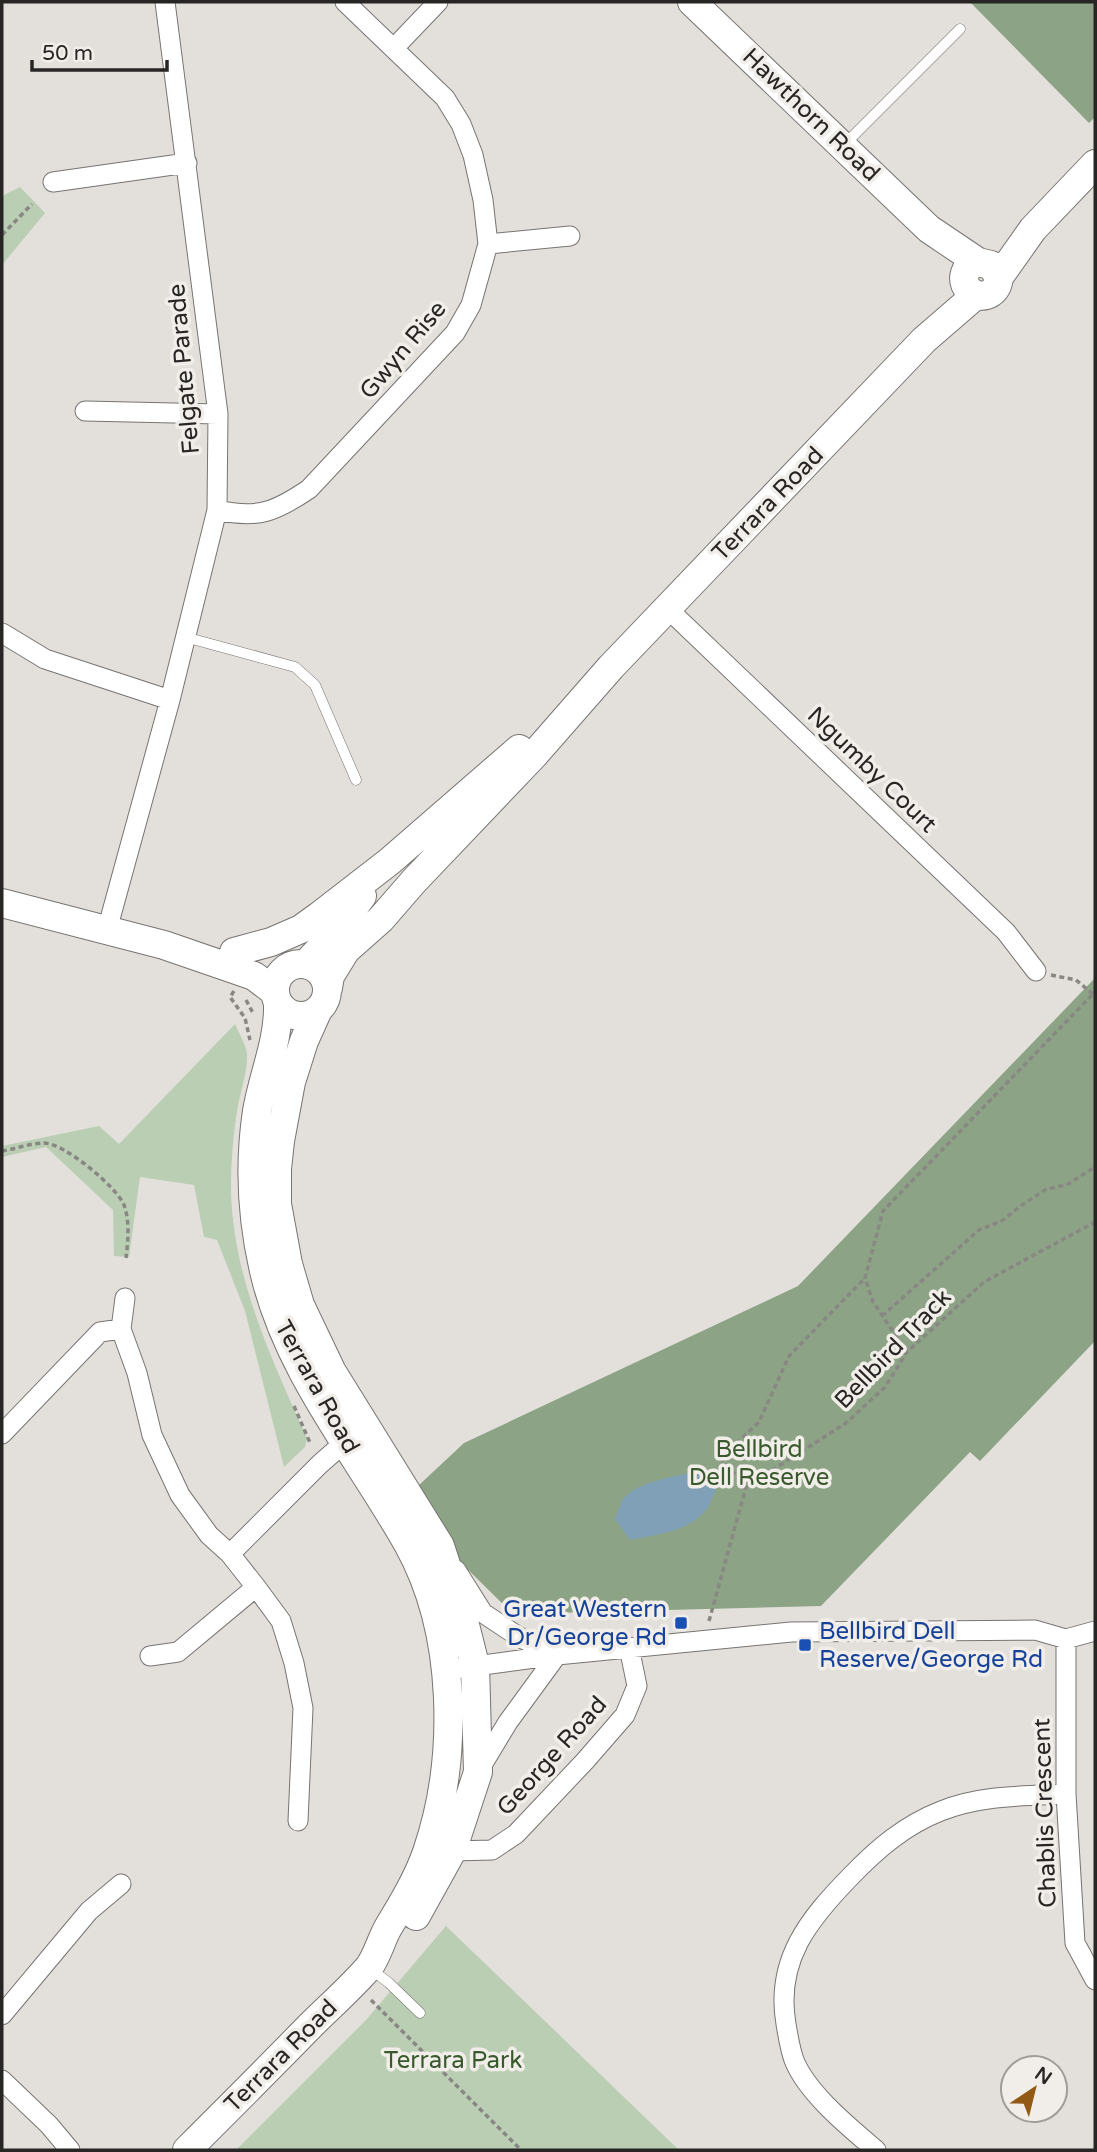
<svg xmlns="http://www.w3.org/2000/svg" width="1097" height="2152" font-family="'Varela Round',sans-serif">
<rect width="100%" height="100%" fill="#e3e0dc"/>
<path fill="#baceb4" d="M 20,187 L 45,213 L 2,265 L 2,196 Z
M 235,1024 C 239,1033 246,1045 247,1054 C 248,1070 241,1090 238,1106 C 233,1134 231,1162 231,1191 C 233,1278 272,1360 307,1438 L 305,1447 L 284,1467 L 245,1311 L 217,1240 L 204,1237 L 194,1185 L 140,1177 L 129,1257 L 114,1256 L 113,1210 L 46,1147 L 2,1157 L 2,1146 L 99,1126 L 119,1144 Z
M 446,1926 L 679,2150 L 236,2150 L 366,2020 Z"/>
<path fill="#8ca385" d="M 970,2 L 1095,2 L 1095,117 L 1089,123 Z
M 1095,978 L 1095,1341 L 980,1461 L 970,1452 L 821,1606 L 513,1614 L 455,1557 L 418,1486 L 464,1443 L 798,1286 Z"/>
<path fill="#7fa0b7" d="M 694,1473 L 703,1475 L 717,1483 C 709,1529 670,1532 630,1540 L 615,1519 C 618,1513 620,1503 624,1498 C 637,1483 675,1475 694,1473 Z"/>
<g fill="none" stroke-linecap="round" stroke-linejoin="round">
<g stroke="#777471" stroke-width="11">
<path id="lane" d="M 845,144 L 960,29
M 185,637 L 295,667 L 315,685 L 356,780
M 372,1970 L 389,1983 L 420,2013"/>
</g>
<g stroke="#777471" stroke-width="21">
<path id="street" d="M 394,48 L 438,2
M 53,182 L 187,163
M 488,244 L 570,236
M 85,411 L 218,414
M 217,510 C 258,519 275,512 309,489 L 455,333 L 471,305 L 488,244 L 483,200 L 473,155 L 461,124 L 445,98 L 345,2
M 668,609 L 1006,932 L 1036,971
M 2,633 L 45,659 L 170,700
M 107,930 L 170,700 L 217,510 L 218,414 L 165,2
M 125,1298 L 121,1329 L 137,1373 L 152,1435 L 180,1495 L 209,1535 L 230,1554 L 256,1587 L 281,1621 L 294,1663 L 303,1708 L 298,1821
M 2,1434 L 100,1332 L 121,1329
M 230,1554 L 320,1464 L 345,1442
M 456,1570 L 483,1613 L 519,1637 L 556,1655
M 1066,1639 L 1066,1794 L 1075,1943 L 1095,1980
M 150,1656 L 178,1652 L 256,1587
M 446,1670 L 557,1655 L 791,1632 L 1035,1630 L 1066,1639 L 1095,1631
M 479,1770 L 508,1722 L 557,1655
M 452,1851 L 492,1850 L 516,1834 L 585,1761 L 625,1715 L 637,1686 L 629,1647
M 2,2015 L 89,1911 L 121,1884
M 2,2080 L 49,2125 L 70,2150
M 876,2150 C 849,2127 807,2093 794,2060 C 790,2049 788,2036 786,2024 C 775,1960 809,1919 851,1876 C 877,1849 905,1825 941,1811 C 981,1795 1024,1796 1066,1794"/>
</g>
<g stroke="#777471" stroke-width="30">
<path id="secondary" d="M 692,2 L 929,229 L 978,262
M 999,277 L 991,265 L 978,262 L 968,267 C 951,294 996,310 999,277 L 1033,229 L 1095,164
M 2,903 L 164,945 L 254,976 L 275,992
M 234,952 L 271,942 L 301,929 L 319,916 L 390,861 L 519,749
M275 990a26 26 0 1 1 52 0a26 26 0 1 1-52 0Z
M 306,964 L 331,937 L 362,896
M 328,988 L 330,976 L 346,950 L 381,919 L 414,881 L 534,755 L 611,667 L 924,340 L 976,295
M 317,1012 L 304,1041 L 291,1082 L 280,1141 L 277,1169 L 277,1204 L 288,1264 L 300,1305 L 332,1372 L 440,1546 L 462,1613 L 475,1665 L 478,1772 L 452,1851 L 416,1916
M 187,2150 C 228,2109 269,2068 310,2026 C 329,2007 351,1988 369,1967 C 378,1955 381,1939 389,1926 C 403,1903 418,1878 427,1852 C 459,1758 457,1632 408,1544 C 358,1455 287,1372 264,1271 C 252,1219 249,1164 257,1111 C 263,1075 279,1041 278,1004"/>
</g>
<path stroke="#898784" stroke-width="3.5" stroke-dasharray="5 3.5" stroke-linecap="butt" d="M 2,235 L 32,204
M 1051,975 L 1076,980 L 1093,994 L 1095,993
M 234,991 L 230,997 L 245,1018 L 250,1040
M 246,1000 L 254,1015
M 2,1151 C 15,1149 31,1143 44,1143 C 64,1143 117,1187 124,1205 C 130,1221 128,1241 126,1258
M 882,1316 L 979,1230 L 1003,1220 L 1019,1207 L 1045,1190 L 1068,1184 L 1095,1167
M 907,1352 L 873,1302 L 865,1278 L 883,1211 L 1093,994
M 294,1406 L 311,1445
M 746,1487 L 721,1458 L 759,1422 L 789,1356 L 864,1279
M 709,1621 L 746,1487 L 846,1423 L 885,1387 L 907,1352 L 984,1282 L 1095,1222
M 371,2000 L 521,2150"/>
<use href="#lane" stroke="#fff" stroke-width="10"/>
<use href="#street" stroke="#fff" stroke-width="19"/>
<use href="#secondary" stroke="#fff" stroke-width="28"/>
</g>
<g fill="#1a4fb4" stroke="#f1ede9" stroke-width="2.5">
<rect x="674" y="1616" width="14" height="14" rx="3.5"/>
<rect x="798" y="1638" width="14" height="14" rx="3.5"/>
</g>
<g text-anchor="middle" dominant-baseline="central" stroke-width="7" stroke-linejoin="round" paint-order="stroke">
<g font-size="24" fill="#272624" stroke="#f1ede9">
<text transform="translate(811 115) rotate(44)">Hawthorn Road</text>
<text transform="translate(403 350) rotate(-50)">Gwyn Rise</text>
<text transform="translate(184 369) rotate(-95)">Felgate Parade</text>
<text transform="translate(768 504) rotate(-46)">Terrara Road</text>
<text transform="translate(872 770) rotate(44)">Ngumby Court</text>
<text transform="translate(893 1349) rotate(-46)">Bellbird Track</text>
<text transform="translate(317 1387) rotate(61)">Terrara Road</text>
<text transform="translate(552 1756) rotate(-48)">George Road</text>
<text transform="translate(1045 1813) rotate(-92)">Chablis Crescent</text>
<text transform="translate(281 2056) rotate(-45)">Terrara Road</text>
</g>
<g font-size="24" fill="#395a2d" stroke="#f1ede9">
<text x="759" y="1449">Bellbird<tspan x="759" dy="28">Dell Reserve</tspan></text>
<text x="453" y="2060">Terrara Park</text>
</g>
<g font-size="24" fill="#164399" stroke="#f1ede9" text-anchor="end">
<text x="667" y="1609">Great Western<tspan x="667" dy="28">Dr/George Rd</tspan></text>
<text x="819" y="1631" text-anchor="start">Bellbird Dell<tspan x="819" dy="28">Reserve/George Rd</tspan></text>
</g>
</g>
<rect width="1097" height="2152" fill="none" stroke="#272624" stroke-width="7"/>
<g transform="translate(1034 2089) rotate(35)"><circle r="33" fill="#f1ede9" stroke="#a09d9a" stroke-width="2"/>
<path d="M0-5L12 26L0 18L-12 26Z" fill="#935a16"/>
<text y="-10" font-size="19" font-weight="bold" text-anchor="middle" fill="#272624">N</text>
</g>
<path d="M32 60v10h135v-10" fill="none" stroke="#272624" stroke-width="3.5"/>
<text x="42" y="60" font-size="21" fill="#272624" stroke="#f1ede9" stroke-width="5" paint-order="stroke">50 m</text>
</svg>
